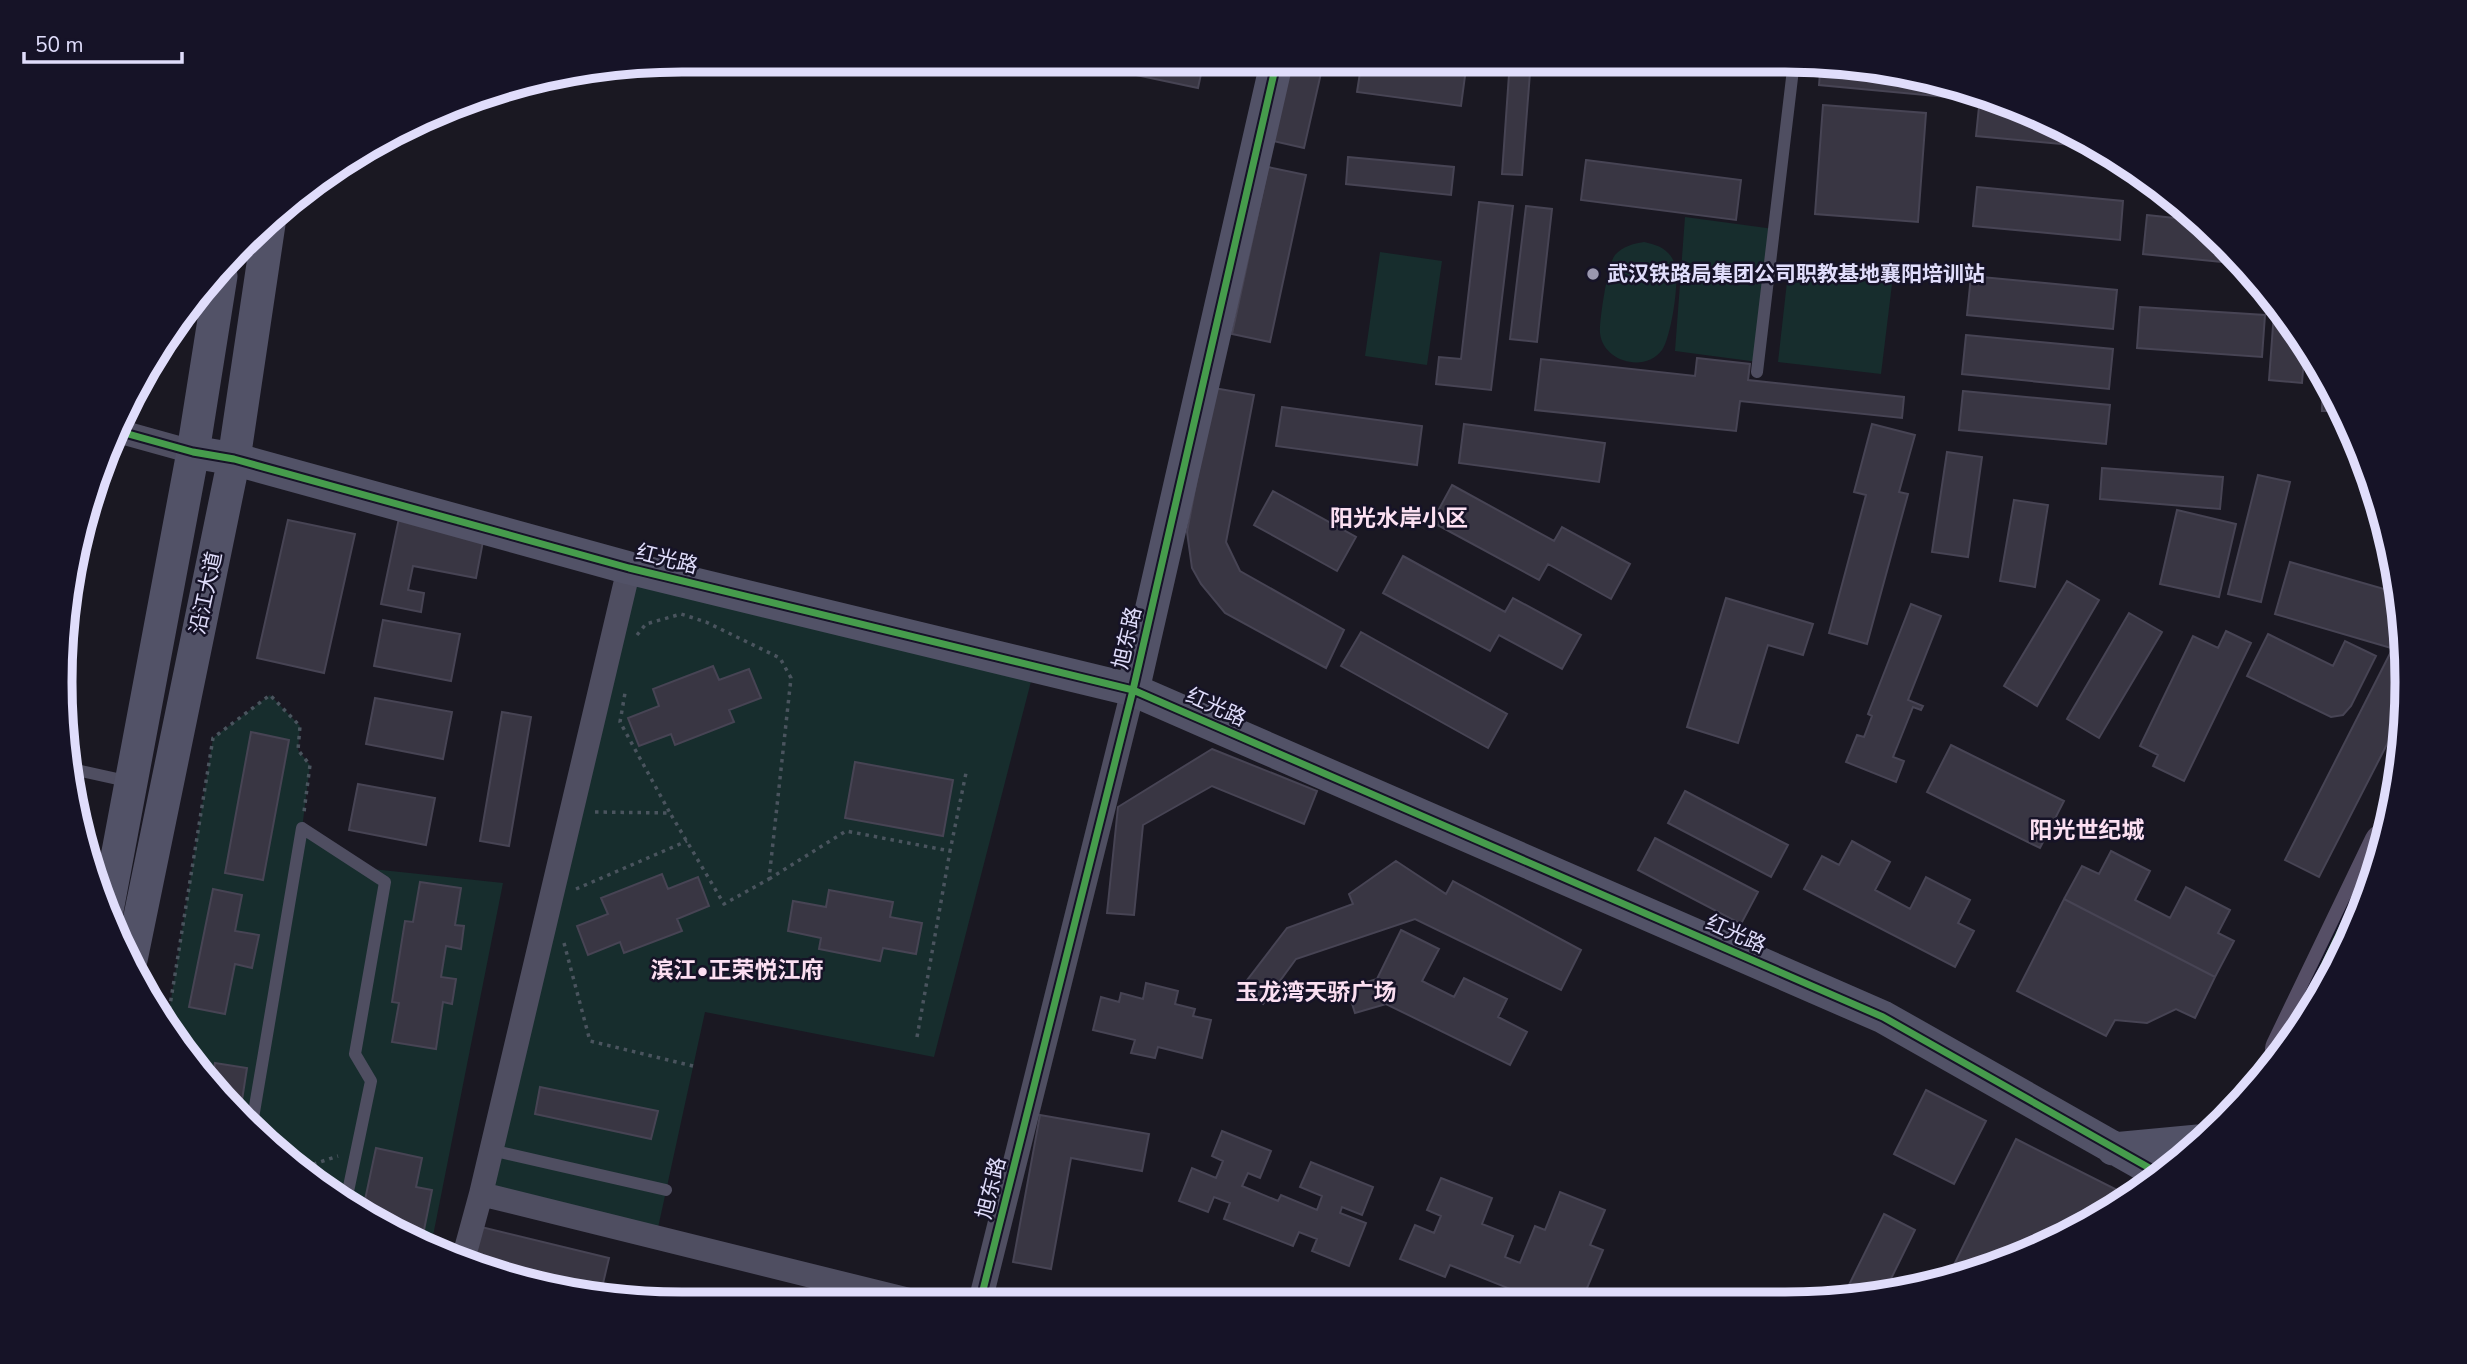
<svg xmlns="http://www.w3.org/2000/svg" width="2467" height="1364" font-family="'Nunito Sans','Noto Sans SC',sans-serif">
<rect width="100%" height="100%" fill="#1a1822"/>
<path fill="#172d2d" d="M 1685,217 L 1774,229 L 1758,362 L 1675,351 Z
M 1644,242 C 1657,245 1668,248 1674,262 C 1681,276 1671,338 1662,350 C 1645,373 1603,362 1600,333 C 1599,321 1608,263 1615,255 C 1623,246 1633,244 1644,242 Z
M 1380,252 L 1442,261 L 1427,365 L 1365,356 Z
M 1789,264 L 1893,276 L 1881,374 L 1778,362 Z
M 629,568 L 1035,666 L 934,1057 L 705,1012 L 656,1237 L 481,1194 Z
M 270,695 L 300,726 L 298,750 L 310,765 L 302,829 L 363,868 L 503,883 L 431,1246 L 371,1221 L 214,1093 L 168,1018 L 213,738 Z"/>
<path fill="#393643" stroke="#474454" stroke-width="2" d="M 710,60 L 709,67 L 675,61 L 682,60 Z
M 717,60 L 763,60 L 761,74 L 716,68 Z
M 943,60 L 1039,60 L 1038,73 Z
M 1065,60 L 1204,60 L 1198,88 Z
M 1287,60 L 1324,60 L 1304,148 L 1269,140 Z
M 1362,60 L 1467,61 L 1461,106 L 1357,92 Z
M 1510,60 L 1531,60 L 1522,175 L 1502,174 Z
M 1821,61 L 1947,81 L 1946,97 L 1819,85 Z
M 1980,97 L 2096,143 L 2104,148 L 1976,136 Z
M 1823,105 L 1926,113 L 1918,222 L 1815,214 Z
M 1348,157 L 1454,167 L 1451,195 L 1346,184 Z
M 1586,160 L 1741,180 L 1736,220 L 1581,200 Z
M 1268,167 L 1306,175 L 1270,342 L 1232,334 Z
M 1977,187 L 2123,201 L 2120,240 L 1973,226 Z
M 1479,202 L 1513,206 L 1491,390 L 1436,384 L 1439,357 L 1461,359 Z
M 1526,206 L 1552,209 L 1537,342 L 1510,339 Z
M 2147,215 L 2202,221 L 2242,264 L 2143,254 Z
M 1971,276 L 2117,290 L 2113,329 L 1967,315 Z
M 2275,299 L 2305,345 L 2302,383 L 2269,380 Z
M 2140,307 L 2265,315 L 2262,357 L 2137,348 Z
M 1966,335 L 2113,349 L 2109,389 L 1962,374 Z
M 1697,358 L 1750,364 L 1748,380 L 1904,397 L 1902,418 L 1740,401 L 1736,431 L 1535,410 L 1541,359 L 1695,376 Z
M 2323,374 L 2343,406 L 2345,411 L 2322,411 Z
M 1214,388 L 1254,395 L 1226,542 L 1240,571 L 1344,630 L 1326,668 L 1225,613 L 1201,584 L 1192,568 L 1187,532 Z
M 1963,391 L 2110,405 L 2106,444 L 1959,430 Z
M 1282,407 L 1422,426 L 1417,465 L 1276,446 Z
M 1464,424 L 1605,443 L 1599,482 L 1459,463 Z
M 1872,424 L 1915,435 L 1899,492 L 1908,494 L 1867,644 L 1829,633 L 1866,495 L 1854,492 Z
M 1947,452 L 1982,457 L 1968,557 L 1932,552 Z
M 2102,468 L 2223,477 L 2220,509 L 2100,499 Z
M 2258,475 L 2290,482 L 2261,602 L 2228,594 Z
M 1452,485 L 1554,541 L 1562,527 L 1630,564 L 1611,599 L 1548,564 L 1539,580 L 1432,522 Z
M 1273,491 L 1356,537 L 1337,571 L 1254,525 Z
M 2014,500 L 2048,505 L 2035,587 L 2000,581 Z
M 2177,510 L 2236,524 L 2219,597 L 2160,584 Z
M 399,518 L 484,536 L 476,578 L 413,566 L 408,590 L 424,593 L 421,612 L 381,604 Z
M 288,520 L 355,534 L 324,673 L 257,658 Z
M 1403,556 L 1505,612 L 1513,598 L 1581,635 L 1562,669 L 1499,635 L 1490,651 L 1383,593 Z
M 2290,562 L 2398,593 L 2401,612 L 2391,648 L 2275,614 Z
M 2067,581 L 2099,600 L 2037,706 L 2004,686 Z
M 1726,598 L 1813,624 L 1803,655 L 1768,645 L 1738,743 L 1687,727 Z
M 1911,604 L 1941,616 L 1908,700 L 1923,706 L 1921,710 L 1913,707 L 1893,757 L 1904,761 L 1896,782 L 1846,762 L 1857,735 L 1864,737 L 1872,716 L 1868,714 Z
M 2129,613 L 2162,632 L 2099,738 L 2067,719 Z
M 383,620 L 460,634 L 451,681 L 374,666 Z
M 2404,626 L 2404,711 L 2319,877 L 2285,860 Z
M 2226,631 L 2251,643 L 2184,781 L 2153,766 L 2158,755 L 2140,746 L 2193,636 L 2218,648 Z
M 1361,632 L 1507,714 L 1488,748 L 1341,666 Z
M 2268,634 L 2333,666 L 2345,641 L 2376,656 L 2351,706 L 2343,715 L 2331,717 L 2247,676 Z
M 713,666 L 719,680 L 749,669 L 761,698 L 729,710 L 734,722 L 675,745 L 671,734 L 639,746 L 628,718 L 659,706 L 653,689 Z
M 375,698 L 452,712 L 443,759 L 366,744 Z
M 502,712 L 531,717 L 509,846 L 480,841 Z
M 251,732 L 289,740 L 263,880 L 225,873 Z
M 1951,745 L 2064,801 L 2040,848 L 1927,792 Z
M 1212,749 L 1317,791 L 1304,824 L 1212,786 L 1143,825 L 1134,915 L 1107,913 L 1118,807 Z
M 855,762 L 953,780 L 943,836 L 845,818 Z
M 358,784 L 435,798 L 426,845 L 349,830 Z
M 1685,791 L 1788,845 L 1771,877 L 1668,823 Z
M 1655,838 L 1758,892 L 1741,924 L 1638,870 Z
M 1852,841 L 1890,862 L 1875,890 L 1910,909 L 1926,877 L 1970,900 L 1958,923 L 1974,931 L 1955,967 L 1804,889 L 1822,856 L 1839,865 Z
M 2111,851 L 2150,871 L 2135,900 L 2170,918 L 2186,887 L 2230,910 L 2218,933 L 2234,941 L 2215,977 L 2064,899 L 2082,866 L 2099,874 Z
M 1396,861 L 1446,894 L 1453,881 L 1581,950 L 1561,990 L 1415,919 L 1296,959 L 1263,1004 L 1238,992 L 1287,928 L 1353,904 L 1349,894 Z
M 662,874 L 668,889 L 698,877 L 709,906 L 677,919 L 682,931 L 624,953 L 620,942 L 588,955 L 577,926 L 608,914 L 601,898 Z
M 420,882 L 461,888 L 455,925 L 464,926 L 461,949 L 446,946 L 441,977 L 456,979 L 452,1004 L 443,1002 L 436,1049 L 392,1042 L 399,1003 L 392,1002 L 405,921 L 413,922 Z
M 213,889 L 242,895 L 235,931 L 259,935 L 252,968 L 235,964 L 225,1014 L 189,1007 Z
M 829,890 L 893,902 L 890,917 L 922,923 L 916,954 L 883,948 L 880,961 L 819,949 L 821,938 L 788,931 L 793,901 L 826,907 Z
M 2064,899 L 2215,977 L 2195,1018 L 2176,1009 L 2147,1023 L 2115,1020 L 2106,1036 L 2017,991 Z
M 1401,930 L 1439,949 L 1422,981 L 1454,997 L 1464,978 L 1507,999 L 1498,1017 L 1527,1032 L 1510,1065 L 1386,1004 L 1355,1013 L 1347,988 L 1377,979 Z
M 1146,983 L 1178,991 L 1175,1004 L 1195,1009 L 1193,1016 L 1211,1020 L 1202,1058 L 1158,1047 L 1155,1058 L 1131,1053 L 1135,1040 L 1093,1030 L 1101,997 L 1119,1002 L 1121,993 L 1143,999 Z
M 215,1063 L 247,1068 L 240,1113 L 211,1088 Z
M 540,1087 L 658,1111 L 651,1139 L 535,1114 Z
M 1926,1090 L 1986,1121 L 1954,1184 L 1894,1154 Z
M 1040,1115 L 1149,1134 L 1142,1171 L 1071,1158 L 1051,1269 L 1013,1262 Z
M 1222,1131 L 1271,1151 L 1260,1178 L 1248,1173 L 1242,1186 L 1278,1201 L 1281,1195 L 1317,1210 L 1322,1196 L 1300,1187 L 1311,1162 L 1373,1187 L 1362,1215 L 1342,1207 L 1340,1213 L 1366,1223 L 1349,1266 L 1312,1251 L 1317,1239 L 1299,1232 L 1293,1246 L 1224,1219 L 1230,1203 L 1214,1197 L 1208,1212 L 1179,1201 L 1192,1168 L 1216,1178 L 1223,1161 L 1212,1156 Z
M 2016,1139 L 2133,1198 L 1985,1271 L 1946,1281 Z
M 376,1148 L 422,1158 L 416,1187 L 432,1190 L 423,1235 L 405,1231 L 404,1235 L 371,1221 L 362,1214 Z
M 1441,1178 L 1492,1198 L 1482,1224 L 1513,1236 L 1505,1257 L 1520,1263 L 1535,1226 L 1545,1230 L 1560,1192 L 1605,1210 L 1590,1245 L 1603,1250 L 1582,1300 L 1538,1300 L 1450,1265 L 1445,1277 L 1400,1259 L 1415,1225 L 1434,1233 L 1441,1216 L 1427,1210 Z
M 1884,1214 L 1915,1230 L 1883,1295 L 1842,1299 Z
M 473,1225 L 609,1258 L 600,1296 L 520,1283 L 465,1260 Z
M 822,1284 L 890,1302 L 817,1303 Z"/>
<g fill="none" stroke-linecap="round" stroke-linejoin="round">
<path stroke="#4a545e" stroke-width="3.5" stroke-dasharray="3.5 5" stroke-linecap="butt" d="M 637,635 L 646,624 L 681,614 L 706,622 L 780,658 L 791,678 L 769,879 L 724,904 L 670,813
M 595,812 L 670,813 L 620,722 L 625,693
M 769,879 L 846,831 L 950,851 L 966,773
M 576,889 L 687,841
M 564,943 L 590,1041 L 693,1066
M 168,1018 L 213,738 L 270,695 L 300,726 L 298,750 L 310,765 L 304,812
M 917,1037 L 950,851
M 305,1167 L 338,1156"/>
<path stroke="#4f4e61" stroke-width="12" d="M 1757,372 L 1794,61
M 72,769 L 131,782
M 252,1124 L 302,828 L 385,882 L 355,1054 L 371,1081 L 346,1201
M 491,1150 L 666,1190"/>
<path stroke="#4f4e61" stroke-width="24" d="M 121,432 L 193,452
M 629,568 L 481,1194 L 917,1302
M 463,1260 L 481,1194
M 980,1302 L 1133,690"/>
<path stroke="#525267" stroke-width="33" d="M 193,452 L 234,459 L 629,568 L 1133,690 L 1883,1017 L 2160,1174
M 1133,690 L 1277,60
M 106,916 L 193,452 L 221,276
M 131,960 L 234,459 L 269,224
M 2113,1149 L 2198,1141"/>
<path stroke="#564f66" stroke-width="38" d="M 2284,1049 L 2383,843"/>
<g stroke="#161327" stroke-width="11">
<path id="cycleway" d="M 121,432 L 193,452 L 234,459 L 629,568 L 1133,690 L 1883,1017 L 2160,1174
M 2284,1049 L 2383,843
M 980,1302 L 1133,690 L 1277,60"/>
</g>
<use href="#cycleway" stroke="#469c4c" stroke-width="7"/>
</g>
<circle fill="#9b98af" stroke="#161327" stroke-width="2.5" cx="1593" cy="274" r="7"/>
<g text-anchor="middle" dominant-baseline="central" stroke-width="5" stroke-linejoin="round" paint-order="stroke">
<g font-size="21" font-weight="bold" fill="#e0ddfb" stroke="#161327" text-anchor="start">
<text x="1607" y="274">武汉铁路局集团公司职教基地襄阳培训站</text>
</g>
<g font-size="21" fill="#e0ddfb" stroke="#161327">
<text transform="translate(667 559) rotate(14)">红光路</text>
<text transform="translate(206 593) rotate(-78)">沿江大道</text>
<text transform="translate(1127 638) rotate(-77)">旭东路</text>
<text transform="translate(1216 707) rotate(24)">红光路</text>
<text transform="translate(1736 934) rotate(24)">红光路</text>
<text transform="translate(991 1188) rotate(-76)">旭东路</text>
</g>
<g font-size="23" font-weight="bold" fill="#fbdff1" stroke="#161327">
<text x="1399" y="518">阳光水岸小区</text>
<text x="2087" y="830">阳光世纪城</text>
<text x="737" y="970">滨江•正荣悦江府</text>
<text x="1316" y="992">玉龙湾天骄广场</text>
</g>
</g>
<path d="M0 0H2467V1364H0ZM682 72H1785A610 610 0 0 1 2395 682V682A610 610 0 0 1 1785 1292H682A610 610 0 0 1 72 682V682A610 610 0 0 1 682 72Z" fill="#161327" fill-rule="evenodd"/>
<path fill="none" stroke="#e0ddfb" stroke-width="9" d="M682 72H1785A610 610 0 0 1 2395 682V682A610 610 0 0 1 1785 1292H682A610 610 0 0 1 72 682V682A610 610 0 0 1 682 72Z"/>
<path d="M24 52v10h158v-10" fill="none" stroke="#e0ddfb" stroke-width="3.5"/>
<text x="35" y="52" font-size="21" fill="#e0ddfb" stroke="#161327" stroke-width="5" paint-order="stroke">50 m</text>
</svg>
